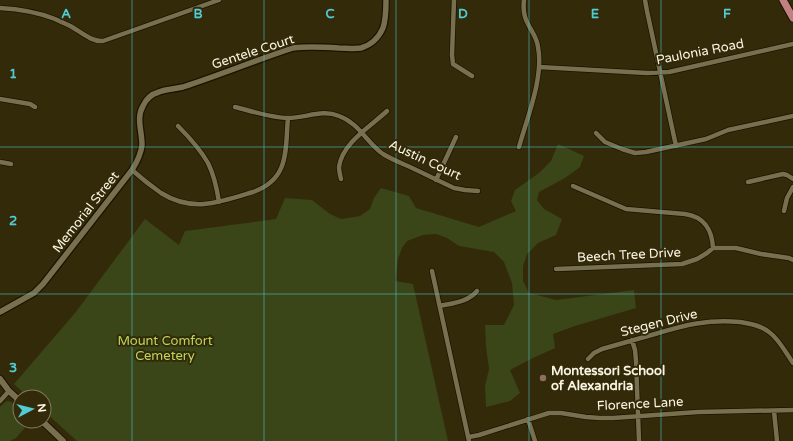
<svg xmlns="http://www.w3.org/2000/svg" width="793" height="441" font-family="'Varela Round',sans-serif">
<rect width="100%" height="100%" fill="#332a0a"/>
<path fill="#3a4518" d="M 558,144 L 584,156 L 580,167 L 565,178 L 539,192 L 537,200 L 544,209 L 562,219 L 556,235 L 538,243 L 527,254 L 523,266 L 523,281 L 529,293 L 556,300 L 634,290 L 636,308 L 575,326 L 553,334 L 555,348 L 533,358 L 510,370 L 520,393 L 510,401 L 486,407 L 485,386 L 489,369 L 486,347 L 485,325 L 504,325 L 514,305 L 512,283 L 504,262 L 494,252 L 459,246 L 447,238 L 436,234 L 423,235 L 407,241 L 402,248 L 398,259 L 395,281 L 413,284 L 448,441 L 77,441 L 44,411 L 44,397 L 28,397 L 14,384 L 75,313 L 145,219 L 179,245 L 185,231 L 276,219 L 285,198 L 312,200 L 330,214 L 341,219 L 360,216 L 370,209 L 374,198 L 381,188 L 409,196 L 416,208 L 479,227 L 516,211 L 511,201 L 515,190 L 539,173 L 551,161 Z
M 8,401 L 11,402 L 20,410 L 20,421 L 31,421 L 16,438 L 10,441 L 0,441 L 0,407 L 5,402 Z"/>
<g fill="none" stroke-linecap="round" stroke-linejoin="round">
<g stroke="#191300" stroke-width="6">
<path id="minor" d="M 454,0 L 452,55 L 453,64 L 472,76
M 645,0 L 647,11 L 676,146
M 0,8 C 19,9 37,12 55,19 C 61,22 67,24 72,27 C 82,33 92,42 103,41 L 219,0
M 539,67 L 647,73 L 669,72 L 793,44
M 0,99 L 30,104 L 35,107
M 235,107 C 251,111 272,118 288,118 C 306,118 322,109 339,116 C 359,123 367,143 383,154 C 391,159 401,163 410,167 C 425,174 439,181 454,188 L 465,190 L 478,191
M 178,126 C 189,137 200,149 208,163 C 214,175 217,189 219,202
M 596,133 L 605,142 L 622,149 L 635,153 L 646,152 L 706,139 L 728,130 L 793,116
M 519,147 C 527,118 544,77 538,47 C 537,38 532,32 528,24 C 524,17 523,8 524,0
M 0,162 L 11,164
M 132,170 C 141,178 151,186 161,193 C 193,213 221,202 253,192 C 290,179 285,150 288,118
M 341,179 C 340,175 339,171 339,167 C 342,143 371,126 387,111
M 436,180 L 456,137
M 748,182 L 783,174 L 787,175 L 793,179
M 573,186 L 626,209 L 685,214 C 705,217 712,230 713,248
M 784,211 L 787,198 L 793,187
M 556,269 L 682,264 L 697,259 L 707,253 L 713,248 L 736,248 L 761,254 L 789,258 L 793,260
M 432,271 L 469,441
M 440,306 C 453,303 468,302 477,291
M 632,340 L 635,350 L 636,361 L 639,441
M 588,359 L 594,353 L 602,349 C 620,344 637,339 655,334 C 685,325 708,319 740,322 C 750,324 760,325 769,332 C 779,339 786,353 793,363
M 0,401 L 9,391
M 774,411 L 777,441
M 528,419 L 535,441
M 469,437 L 479,435 L 549,413 L 561,413 L 586,417 L 600,418 L 613,418 L 698,412 L 793,410"/>
</g>
<g stroke="#191300" stroke-width="8">
<path id="tertiary" d="M 0,312 L 34,293 L 43,284 L 132,170 C 137,162 141,154 142,145 C 142,131 136,118 143,106 C 146,99 152,94 159,92 C 166,89 175,89 183,87 C 220,75 256,60 293,48 C 308,46 324,47 339,48 C 346,48 354,49 361,48 C 371,45 379,37 383,28 C 386,19 386,9 386,0"/>
</g>
<g stroke="#191300" stroke-width="8">
<path id="secondary" d="M 0,379 L 9,391 L 20,401
M 42,421 L 63,441"/>
</g>
<g stroke="#191300" stroke-width="9">
<path id="primary" d="M 783,0 L 793,18"/>
</g>
<use href="#minor" stroke="#786f4e" stroke-width="4.5"/>
<use href="#tertiary" stroke="#786f4e" stroke-width="5.5"/>
<use href="#secondary" stroke="#786f4e" stroke-width="6"/>
<use href="#primary" stroke="#c28180" stroke-width="7"/>
</g>
<path fill="none" stroke="#51ccd4" stroke-width="1" stroke-opacity="0.55" d="M 132,0 L 132,441M 264,0 L 264,441M 396,0 L 396,441M 529,0 L 529,441M 661,0 L 661,441M 0,147 L 793,147M 0,294 L 793,294"/>
<circle fill="#8d6e63" stroke="#332a0a" stroke-width="1.5" cx="543" cy="378" r="4"/>
<g text-anchor="middle" dominant-baseline="central" stroke-width="4" stroke-linejoin="round" paint-order="stroke">
<g font-size="13" fill="#faf5e3" stroke="#332a0a">
<text transform="translate(253 52) rotate(-18)">Gentele Court</text>
<text transform="translate(700 52) rotate(-11)">Paulonia Road</text>
<text transform="translate(425 160) rotate(25)">Austin Court</text>
<text transform="translate(86 212) rotate(-52)">Memorial Street</text>
<text transform="translate(629 255) rotate(-3)">Beech Tree Drive</text>
<text transform="translate(659 323) rotate(-14)">Stegen Drive</text>
<text transform="translate(640 404) rotate(-3)">Florence Lane</text>
</g>
<g font-size="13" fill="#b9d858" stroke="#332a0a">
<text x="165" y="341">Mount Comfort<tspan x="165" dy="15">Cemetery</tspan></text>
</g>
<g font-size="13" font-weight="bold" fill="#faf5e3" stroke="#332a0a" text-anchor="start">
<text x="551" y="371">Montessori School<tspan x="551" dy="15">of Alexandria</tspan></text>
</g>
</g>
<g font-size="13" text-anchor="middle" font-weight="bold" fill="#51ccd4" stroke="#332a0a" stroke-width="4" stroke-linejoin="round" paint-order="stroke">
<text x="66" y="18">A</text>
<text x="198" y="18">B</text>
<text x="330" y="18">C</text>
<text x="463" y="18">D</text>
<text x="595" y="18">E</text>
<text x="727" y="18">F</text>
<text x="13" y="78">1</text>
<text x="13" y="225">2</text>
<text x="13" y="372">3</text>
</g>
<g transform="translate(32 409) rotate(83)"><circle r="19" fill="#332a0a" stroke="#837b61"/>
<path d="M0-3L7 15L0 10L-7 15Z" fill="#51ccd4"/>
<text y="-6" font-size="11" font-weight="bold" text-anchor="middle" fill="#faf5e3">N</text>
</g>
</svg>
